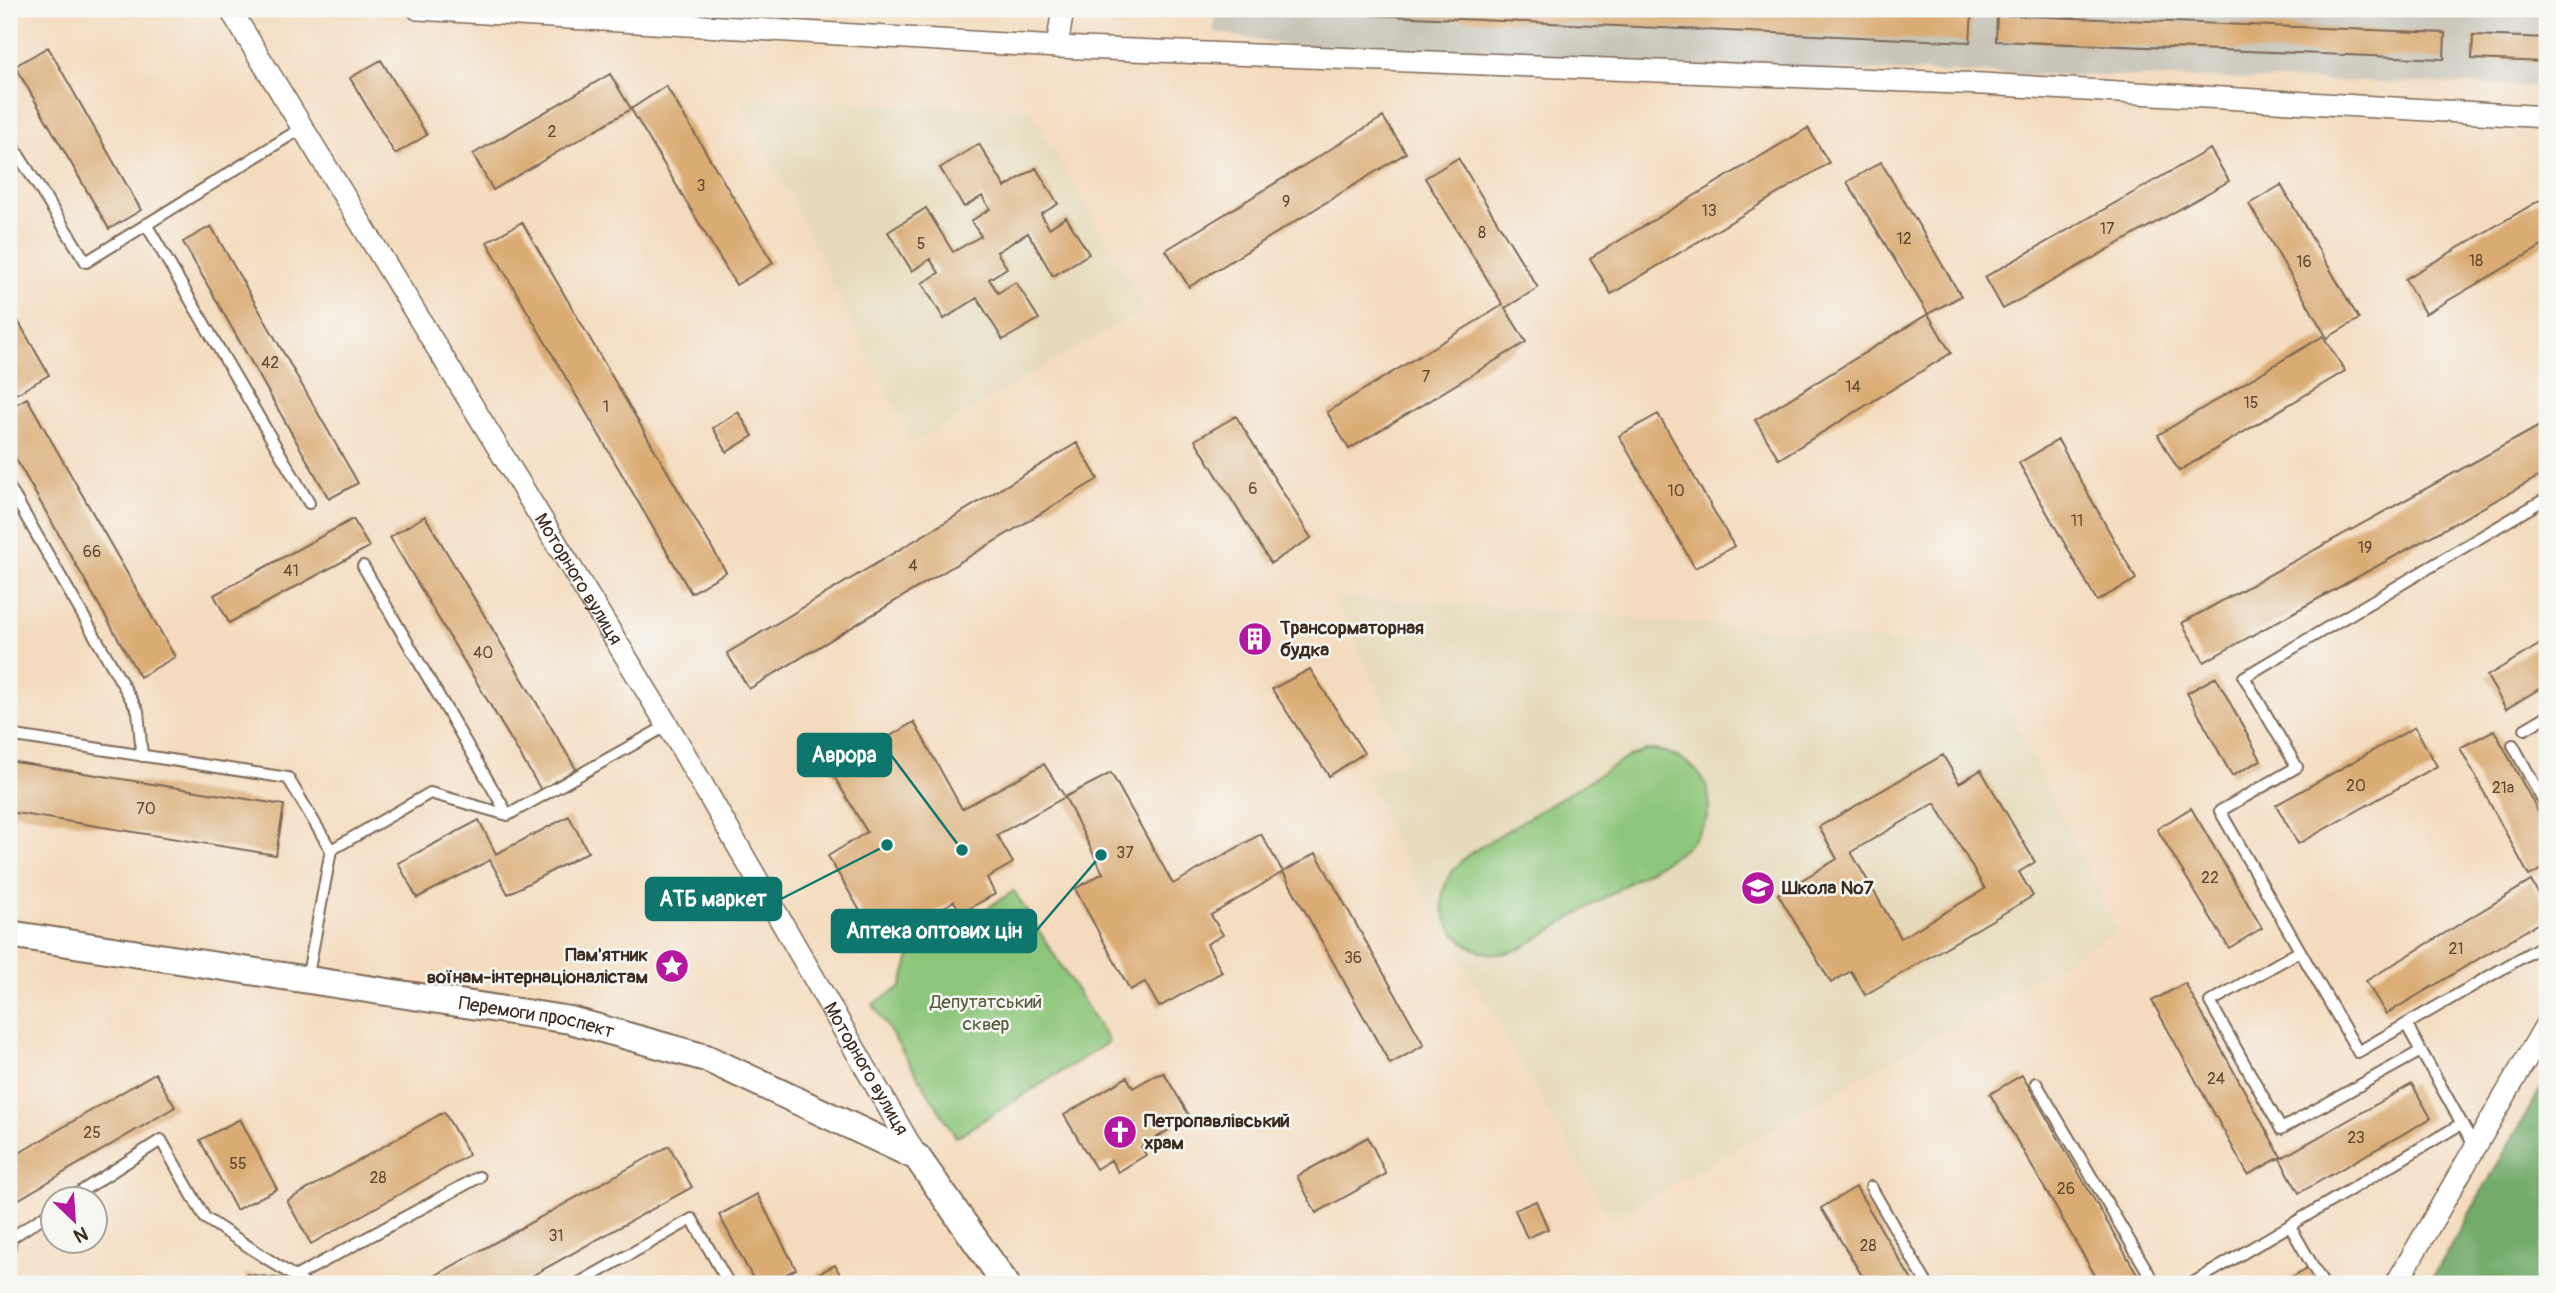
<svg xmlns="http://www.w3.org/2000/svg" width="2556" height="1293" font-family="Pangolin,sans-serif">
<rect width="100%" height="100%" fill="#f6f6f2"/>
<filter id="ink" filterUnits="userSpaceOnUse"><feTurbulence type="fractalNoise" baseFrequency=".0143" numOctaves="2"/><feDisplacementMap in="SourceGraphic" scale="14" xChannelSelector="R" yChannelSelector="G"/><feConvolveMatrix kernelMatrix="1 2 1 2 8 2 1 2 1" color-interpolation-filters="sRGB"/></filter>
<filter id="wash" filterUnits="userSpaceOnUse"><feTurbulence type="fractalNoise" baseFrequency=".00686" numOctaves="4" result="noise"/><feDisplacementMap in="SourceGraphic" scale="28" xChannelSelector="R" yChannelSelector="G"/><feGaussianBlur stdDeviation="1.57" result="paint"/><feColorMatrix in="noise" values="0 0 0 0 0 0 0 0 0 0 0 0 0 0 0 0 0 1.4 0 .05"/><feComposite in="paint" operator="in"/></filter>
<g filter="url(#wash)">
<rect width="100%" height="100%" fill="#f4dbbe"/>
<path fill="#e6daba" d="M 740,98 L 1032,110 L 1144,309 L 913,443 Z
M 1333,597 L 1523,608 L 1979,649 L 2117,931 L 1611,1220 L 1395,844 L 1368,777 L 1410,759 Z"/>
<path fill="#c8c4b8" d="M 1215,9 L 2547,9 L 2547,86 L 1363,59 L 1214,32 Z"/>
<path fill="#8dc67a" stroke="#64784c" stroke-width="2" d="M 1646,750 C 1679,749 1716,775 1708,813 C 1704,828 1694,839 1683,850 L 1520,949 C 1513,951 1505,954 1498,954 C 1465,955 1433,919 1445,886 C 1450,871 1460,861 1472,852 L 1628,757 Z
M 1014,891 L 1109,1042 L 956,1137 L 873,1004 L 901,987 L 910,957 Z"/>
<path fill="#72ab6a" stroke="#566a44" stroke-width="2" d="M 2547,1078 L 2547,1284 L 2429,1284 Z"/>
<g id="blocks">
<path fill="#daab73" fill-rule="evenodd" d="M 1370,9 L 1891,9 L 1972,12 L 1970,42 L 1370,15 Z
M 2446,9 L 2547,9 L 2547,16 L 2446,11 Z
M 1997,15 L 2445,33 L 2444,59 L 1996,41 Z
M 2473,35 L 2547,38 L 2547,62 L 2472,59 Z
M 48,47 L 141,210 L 109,229 L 15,66 Z
M 381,60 L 427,135 L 395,154 L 350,78 Z
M 610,74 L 631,109 L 493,190 L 473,154 Z
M 666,86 L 773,263 L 736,285 L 631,109 Z
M 1383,117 L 1406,153 L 1189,287 L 1166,250 Z
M 1808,128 L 1829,163 L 1611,294 L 1590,258 Z
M 979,144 L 1005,187 L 1036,168 L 1058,204 L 1041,214 L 1049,228 L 1066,217 L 1089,254 L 1053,276 L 1028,233 L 997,252 L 1007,268 L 989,279 L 998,293 L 1016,282 L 1039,319 L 1003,340 L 977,298 L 944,319 L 922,283 L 939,273 L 930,259 L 912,271 L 888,232 L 926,208 L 953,252 L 981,236 L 971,221 L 990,209 L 982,196 L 964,207 L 940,168 Z
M 2210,149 L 2229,181 L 2003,309 L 1985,277 Z
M 1458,158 L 1538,288 L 1505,308 L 1526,342 L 1349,449 L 1327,412 L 1503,305 L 1425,178 Z
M 1881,162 L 1961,296 L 1928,314 L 1847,182 Z
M 2281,185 L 2359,319 L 2327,338 L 2249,204 Z
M 2547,196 L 2547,243 L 2425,314 L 2405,279 Z
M 522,222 L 726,572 L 691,593 L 487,242 Z
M 211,226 L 358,483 L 329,499 L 183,242 Z
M 9,305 L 49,375 L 16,394 L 9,382 Z
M 1928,314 L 1951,353 L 1779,459 L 1755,420 Z
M 2323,336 L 2345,371 L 2179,471 L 2158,435 Z
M 27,398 L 175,657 L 140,677 L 9,447 L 9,408 Z
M 738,412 L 753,436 L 727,452 L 713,428 Z
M 1658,414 L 1734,546 L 1695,568 L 1619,436 Z
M 1236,416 L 1311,538 L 1271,563 L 1195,440 Z
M 2545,423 L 2547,427 L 2547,472 L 2204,662 L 2182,623 Z
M 2058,440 L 2136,579 L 2097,601 L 2019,463 Z
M 1077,443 L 1098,479 L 749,689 L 727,653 Z
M 425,516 L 576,769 L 541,790 L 390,537 Z
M 353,519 L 369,547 L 229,623 L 214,595 Z
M 1260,627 L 1268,642 L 1251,652 L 1242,636 Z
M 2547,640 L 2547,684 L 2506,709 L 2487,676 Z
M 1310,669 L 1364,753 L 1329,776 L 1272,689 Z
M 2216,677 L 2261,760 L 2232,776 L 2187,693 Z
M 914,722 L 962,809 L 1044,764 L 1065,797 L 997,835 L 1013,863 L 987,878 L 995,894 L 961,913 L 954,901 L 880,945 L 828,856 L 867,832 L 818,749 L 837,738 L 850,760 Z
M 2415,727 L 2437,766 L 2298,844 L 2276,805 Z
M 2494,730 L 2547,828 L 2547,866 L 2529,876 L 2460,748 Z
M 1943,755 L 1959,783 L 1981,770 L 2035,862 L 2019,872 L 2033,896 L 1865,995 L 1851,971 L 1831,983 L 1778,894 L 1837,859 L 1819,827 ZM 1935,803 L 1985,889 L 1901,938 L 1851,852 Z
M 9,761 L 284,805 L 276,855 L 9,812 Z
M 1111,773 L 1173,884 L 1261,834 L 1283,872 L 1211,915 L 1223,935 L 1207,944 L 1222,972 L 1159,1007 L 1145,982 L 1130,990 L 1075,889 L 1103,873 L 1065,797 Z
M 2191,808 L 2262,928 L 2229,948 L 2157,829 Z
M 569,816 L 588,852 L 508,894 L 490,860 L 417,898 L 398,863 L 479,820 L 496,854 Z
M 1316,853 L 1424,1045 L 1390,1064 L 1283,872 Z
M 2531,881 L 2547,908 L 2547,918 L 2386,1014 L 2366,981 Z
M 2185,983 L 2281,1157 L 2248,1175 L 2152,1001 Z
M 155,1073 L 175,1107 L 9,1205 L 9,1159 Z
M 1164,1073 L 1190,1117 L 1141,1147 L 1146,1155 L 1118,1172 L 1111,1160 L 1096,1169 L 1064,1115 L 1127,1077 L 1133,1088 L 1154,1076 Z
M 2022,1075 L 2143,1284 L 2100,1284 L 1990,1094 Z
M 2412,1084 L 2431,1118 L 2299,1193 L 2280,1159 Z
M 444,1112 L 469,1155 L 311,1244 L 287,1201 Z
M 240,1119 L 277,1189 L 236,1210 L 200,1140 Z
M 1368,1137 L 1386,1174 L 1316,1213 L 1297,1176 Z
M 669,1146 L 692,1187 L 517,1284 L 420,1284 Z
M 1856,1187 L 1914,1284 L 1867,1284 L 1821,1208 Z
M 757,1194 L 796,1269 L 768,1284 L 756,1284 L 719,1215 Z
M 1536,1201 L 1548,1229 L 1527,1238 L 1515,1210 Z
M 835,1265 L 845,1284 L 798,1284 Z
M 2309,1267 L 2319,1284 L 2280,1284 Z
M 246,1274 L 293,1280 L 292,1284 L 244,1284 Z"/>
</g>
</g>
<g filter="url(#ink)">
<use href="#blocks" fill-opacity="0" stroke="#7c6856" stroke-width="2"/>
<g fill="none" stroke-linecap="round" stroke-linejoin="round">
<g stroke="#7c6856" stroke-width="14">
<path id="service" d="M 9,140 L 86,262 L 302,128
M 146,224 L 309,503
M 9,487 L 138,711 L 142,756
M 2547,498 L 2244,677 L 2297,767 L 2220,811 L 2358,1052 L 2547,943
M 363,566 L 508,815
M 2525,729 L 2547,716
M 9,735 L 288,778 L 331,850
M 2513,745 L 2547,808
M 2300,951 L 2210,1002 L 2281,1129 L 2421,1051 L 2475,1147
M 307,980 L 331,850 L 430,793 L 508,815 L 668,725
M 2406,1024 L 2421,1051
M 2036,1083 L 2155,1284
M 1871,1187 L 1927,1284
M 71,1198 L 161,1140 L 205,1218 L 295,1277
M 2290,1226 L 2323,1284
M 9,1251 L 11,1238 L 52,1211
M 305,1284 L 295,1277 L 479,1177
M 577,1284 L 692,1219 L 729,1284
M 2191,1284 L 2461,1124"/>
</g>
<g stroke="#7c6856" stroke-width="24">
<g id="minor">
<path id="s1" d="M 230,9 L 679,744 L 917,1157"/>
<path d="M 418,9 L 1057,47 L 1983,84 L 2547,117"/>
<path d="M 1057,47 L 1063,9"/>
<path d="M 2396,1284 L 2547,1023"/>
</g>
</g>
<g stroke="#7c6856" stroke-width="30">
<g id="tertiary">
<path id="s2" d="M 9,934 L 570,1020 L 706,1058 L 917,1157 L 1006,1284"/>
</g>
</g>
<use href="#service" stroke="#fff" stroke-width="10"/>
<use href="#minor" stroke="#fff" stroke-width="21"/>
<use href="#tertiary" stroke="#fff" stroke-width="26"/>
</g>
</g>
<defs>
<g id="building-disc" transform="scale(1.75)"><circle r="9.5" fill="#b5179e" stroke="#f6f6f2"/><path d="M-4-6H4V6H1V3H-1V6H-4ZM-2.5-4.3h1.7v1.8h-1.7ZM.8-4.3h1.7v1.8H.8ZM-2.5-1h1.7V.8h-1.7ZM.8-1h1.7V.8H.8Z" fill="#fff"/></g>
<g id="school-disc" transform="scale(1.75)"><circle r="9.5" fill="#b5179e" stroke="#f6f6f2"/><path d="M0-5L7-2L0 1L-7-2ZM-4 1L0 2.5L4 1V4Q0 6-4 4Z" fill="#fff"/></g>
<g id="sight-disc" transform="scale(1.75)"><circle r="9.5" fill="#b5179e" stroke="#f6f6f2"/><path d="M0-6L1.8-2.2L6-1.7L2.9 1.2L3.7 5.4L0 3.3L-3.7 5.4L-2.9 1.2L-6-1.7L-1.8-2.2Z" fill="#fff"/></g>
<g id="church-disc" transform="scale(1.75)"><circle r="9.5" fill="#b5179e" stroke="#f6f6f2"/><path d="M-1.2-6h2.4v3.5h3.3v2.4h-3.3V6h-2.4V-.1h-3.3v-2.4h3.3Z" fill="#fff"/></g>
</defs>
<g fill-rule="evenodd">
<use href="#building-disc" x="1255" y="639"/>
<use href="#school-disc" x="1758" y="888"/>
<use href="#sight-disc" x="672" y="966"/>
<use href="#church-disc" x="1120" y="1132"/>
</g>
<g text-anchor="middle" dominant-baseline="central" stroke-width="5" stroke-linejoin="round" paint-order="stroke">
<g font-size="16" fill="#634a33">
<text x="552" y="132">2</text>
<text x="701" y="186">3</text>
<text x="1286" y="202">9</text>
<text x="1709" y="211">13</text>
<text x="2107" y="229">17</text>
<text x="1482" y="233">8</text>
<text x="1904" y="239">12</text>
<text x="921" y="244">5</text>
<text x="2476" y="261">18</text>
<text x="2304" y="262">16</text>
<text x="270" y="363">42</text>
<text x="1426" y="377">7</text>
<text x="1853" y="387">14</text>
<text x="2251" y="403">15</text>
<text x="606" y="407">1</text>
<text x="1253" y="489">6</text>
<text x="1676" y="491">10</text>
<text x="2077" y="521">11</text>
<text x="2365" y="548">19</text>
<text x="92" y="552">66</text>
<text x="913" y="566">4</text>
<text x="291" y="571">41</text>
<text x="483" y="653">40</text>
<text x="2356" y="786">20</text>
<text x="2503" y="788">21а</text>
<text x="146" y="809">70</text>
<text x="1125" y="853">37</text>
<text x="2210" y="878">22</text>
<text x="2456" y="949">21</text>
<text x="1353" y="958">36</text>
<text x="2216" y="1079">24</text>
<text x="92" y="1133">25</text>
<text x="2356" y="1138">23</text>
<text x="238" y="1164">55</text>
<text x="378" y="1178">28</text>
<text x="2066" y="1189">26</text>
<text x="556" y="1236">31</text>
<text x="1868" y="1246">28</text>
</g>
<g font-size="19" fill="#3b2a1e" stroke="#f6f6f2">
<text stroke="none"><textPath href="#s1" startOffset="668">Моторного вулиця</textPath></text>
<text stroke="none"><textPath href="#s2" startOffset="534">Перемоги проспект</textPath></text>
<text stroke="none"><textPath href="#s1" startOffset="1236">Моторного вулиця</textPath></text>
</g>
<g font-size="19" font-weight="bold" fill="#3b2a1e" stroke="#f6f6f2" text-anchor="start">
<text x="1280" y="628">Трансорматорная<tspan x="1280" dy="22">будка</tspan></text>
<text x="1782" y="888">Школа №7</text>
<text x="648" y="955" text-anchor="end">Пам'ятник<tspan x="648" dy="22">воїнам-інтернаціоналістам</tspan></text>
<text x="1144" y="1121">Петропавлівський<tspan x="1144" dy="22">храм</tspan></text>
</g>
<g font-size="19" fill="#54593a" stroke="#f6f6f2">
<text x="986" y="1002">Депутатський<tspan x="986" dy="22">сквер</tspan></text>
</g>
</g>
<path fill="none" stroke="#0f766e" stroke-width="2.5" d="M962 850L891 755M887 845L781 899M1101 855L1036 931"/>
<g fill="#0f766e" stroke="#f6f6f2" stroke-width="2.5">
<circle cx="962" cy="850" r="7"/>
<circle cx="887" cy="845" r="7"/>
<circle cx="1101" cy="855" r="7"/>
</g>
<g fill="#0f766e" stroke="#0f766e" stroke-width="2.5">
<rect x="798" y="734" width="93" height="42" rx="7"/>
<rect x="646" y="878" width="135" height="42" rx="7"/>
<rect x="832" y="910" width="204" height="42" rx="7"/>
</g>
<g font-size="21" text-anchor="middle" font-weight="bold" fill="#fff">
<text x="844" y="762">Аврора</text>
<text x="713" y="906">АТБ маркет</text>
<text x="934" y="938">Аптека оптових цін</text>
</g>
<rect width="2556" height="1293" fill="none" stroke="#f6f6f2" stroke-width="35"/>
<g transform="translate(74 1220) rotate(155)"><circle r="33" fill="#f6f6f2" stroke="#aba49d" stroke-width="2"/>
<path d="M0-5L12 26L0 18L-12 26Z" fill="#b5179e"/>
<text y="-10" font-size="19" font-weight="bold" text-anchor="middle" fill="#3b2a1e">N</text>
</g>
</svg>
